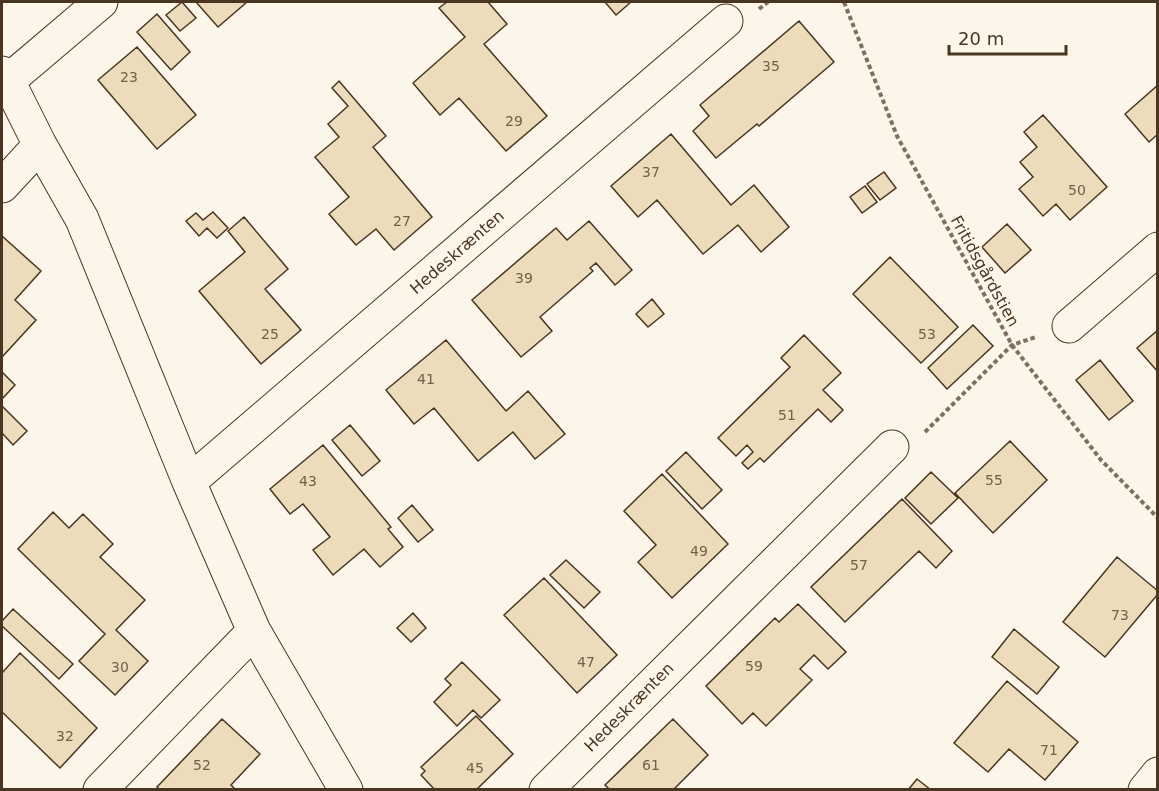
<svg xmlns="http://www.w3.org/2000/svg" width="1159" height="791" font-family="'DejaVu Sans',sans-serif">
<rect width="100%" height="100%" fill="#fbf6e9"/>
<path fill="#ecdcbc" stroke="#4a3520" stroke-width="1.5" d="M 182,2 L 196,18 L 180,31 L 166,15 Z
M 196,2 L 247,2 L 218,27 Z
M 447,2 L 488,2 L 507,24 L 484,44 L 547,116 L 506,151 L 459,98 L 440,115 L 413,83 L 465,37 L 439,8 Z
M 605,2 L 631,2 L 616,15 Z
M 157,14 L 190,52 L 171,70 L 137,32 Z
M 799,21 L 834,62 L 759,126 L 757,124 L 716,158 L 693,131 L 709,116 L 700,105 Z
M 137,47 L 196,115 L 157,149 L 98,80 Z
M 339,81 L 386,136 L 373,147 L 432,217 L 394,250 L 376,229 L 356,245 L 329,214 L 349,197 L 315,157 L 339,137 L 328,124 L 348,106 L 332,88 Z
M 1158,85 L 1158,134 L 1149,142 L 1125,114 Z
M 1043,115 L 1107,187 L 1070,220 L 1056,204 L 1043,216 L 1019,189 L 1033,177 L 1020,162 L 1037,147 L 1024,132 Z
M 671,134 L 731,205 L 754,185 L 789,227 L 761,252 L 738,225 L 703,254 L 657,200 L 638,217 L 611,186 Z
M 884,172 L 896,188 L 880,200 L 867,184 Z
M 865,186 L 877,202 L 862,213 L 850,197 Z
M 213,212 L 228,228 L 217,238 L 207,228 L 199,236 L 186,221 L 196,213 L 203,220 Z
M 244,217 L 288,269 L 265,289 L 301,330 L 261,364 L 199,291 L 245,252 L 228,231 Z
M 589,221 L 632,270 L 615,285 L 596,263 L 590,268 L 593,271 L 540,317 L 552,331 L 521,357 L 472,300 L 556,228 L 567,240 Z
M 1007,224 L 1031,250 L 1005,273 L 982,247 Z
M 2,236 L 41,271 L 15,300 L 36,320 L 2,357 Z
M 890,257 L 958,327 L 921,363 L 853,294 Z
M 652,299 L 664,314 L 648,327 L 636,314 Z
M 973,325 L 993,346 L 947,389 L 928,368 Z
M 1158,330 L 1158,372 L 1137,348 Z
M 804,335 L 841,373 L 823,390 L 843,410 L 831,422 L 818,409 L 764,462 L 760,458 L 748,469 L 742,463 L 753,452 L 747,445 L 736,456 L 718,438 L 790,367 L 781,358 Z
M 446,340 L 506,411 L 528,391 L 565,434 L 535,459 L 513,432 L 478,461 L 434,408 L 414,424 L 386,390 Z
M 1100,360 L 1133,401 L 1109,420 L 1076,380 Z
M 2,372 L 15,385 L 2,399 Z
M 2,406 L 27,431 L 13,445 L 2,433 Z
M 350,425 L 380,461 L 362,476 L 332,440 Z
M 1010,441 L 1047,480 L 993,533 L 955,493 Z
M 323,445 L 391,527 L 388,529 L 403,547 L 380,567 L 364,549 L 333,575 L 313,550 L 330,537 L 303,504 L 290,514 L 270,489 Z
M 686,452 L 722,490 L 702,509 L 666,471 Z
M 931,472 L 958,498 L 931,524 L 905,498 Z
M 662,474 L 728,544 L 672,598 L 638,562 L 656,545 L 624,511 Z
M 902,499 L 952,551 L 936,568 L 919,551 L 845,622 L 811,587 Z
M 412,505 L 433,530 L 418,542 L 398,518 Z
M 53,512 L 69,528 L 83,514 L 113,544 L 100,557 L 145,600 L 116,630 L 148,661 L 115,695 L 79,661 L 105,634 L 18,549 Z
M 1117,557 L 1158,591 L 1158,594 L 1105,657 L 1063,622 Z
M 566,560 L 600,592 L 584,608 L 550,575 Z
M 544,578 L 617,655 L 577,693 L 504,615 Z
M 798,604 L 846,652 L 828,669 L 814,655 L 800,669 L 812,680 L 766,726 L 753,713 L 742,724 L 706,686 L 775,618 L 779,622 Z
M 13,609 L 73,664 L 59,679 L 2,626 L 2,621 Z
M 413,613 L 426,628 L 411,642 L 397,628 Z
M 1014,629 L 1059,667 L 1037,694 L 992,657 Z
M 20,653 L 97,728 L 60,768 L 2,712 L 2,673 Z
M 462,662 L 500,700 L 481,718 L 473,710 L 457,726 L 434,702 L 451,685 L 445,679 Z
M 1007,681 L 1078,742 L 1045,780 L 1009,749 L 988,772 L 954,743 Z
M 476,716 L 513,754 L 476,790 L 435,790 L 421,775 L 425,771 L 421,767 Z
M 222,719 L 260,754 L 231,785 L 236,790 L 160,790 L 157,787 Z
M 673,719 L 708,755 L 673,790 L 610,790 L 605,785 Z
M 917,779 L 931,790 L 908,790 Z"/>
<g fill="none" stroke-linecap="round" stroke-linejoin="round">
<g stroke="#4a3520" stroke-width="35">
<path id="minor" d="M 2,73 L 8,81 L 40,145 L 82,219 L 189,482 L 254,631 L 346,790
M 8,81 L 101,2
M 2,186 L 40,145
M 1069,326 L 1158,249
M 189,482 L 726,21
M 100,790 L 254,631
M 546,790 L 892,447
M 1145,790 L 1158,774"/>
</g>
<path stroke="#7f6f5c" stroke-width="4" stroke-dasharray="4.5 3" stroke-linecap="butt" d="M 844,2 L 897,136 L 1012,345 L 1101,460 L 1158,518
M 759,9 L 768,2
M 925,432 L 1012,345 L 1036,337"/>
<use href="#minor" stroke="#fbf6e9" stroke-width="33"/>
</g>
<g text-anchor="middle" dominant-baseline="central" stroke-width="4.5" stroke-linejoin="round" paint-order="stroke">
<g font-size="14" fill="#725f47">
<text x="771" y="66">35</text>
<text x="129" y="77">23</text>
<text x="514" y="121">29</text>
<text x="651" y="172">37</text>
<text x="1077" y="190">50</text>
<text x="402" y="221">27</text>
<text x="524" y="278">39</text>
<text x="270" y="334">25</text>
<text x="927" y="334">53</text>
<text x="426" y="379">41</text>
<text x="787" y="415">51</text>
<text x="994" y="480">55</text>
<text x="308" y="481">43</text>
<text x="699" y="551">49</text>
<text x="859" y="565">57</text>
<text x="1120" y="615">73</text>
<text x="586" y="662">47</text>
<text x="754" y="666">59</text>
<text x="120" y="667">30</text>
<text x="65" y="736">32</text>
<text x="1049" y="750">71</text>
<text x="202" y="765">52</text>
<text x="651" y="765">61</text>
<text x="475" y="768">45</text>
</g>
<g font-size="16" fill="#4a3520" stroke="#fbf6e9">
<text transform="translate(457 252) rotate(-41)">Hedeskrænten</text>
<text transform="translate(985 271) rotate(61)">Fritidsgårdstien</text>
<text transform="translate(629 707) rotate(-45)">Hedeskrænten</text>
</g>
</g>
<rect width="1159" height="791" fill="none" stroke="#4a3520" stroke-width="6"/>
<path d="M949 45v9h117v-9" fill="none" stroke="#4a3520" stroke-width="3"/>
<text x="958" y="45" font-size="18" fill="#4a3520" stroke="#fbf6e9" stroke-width="4.5" paint-order="stroke">20 m</text>
</svg>
